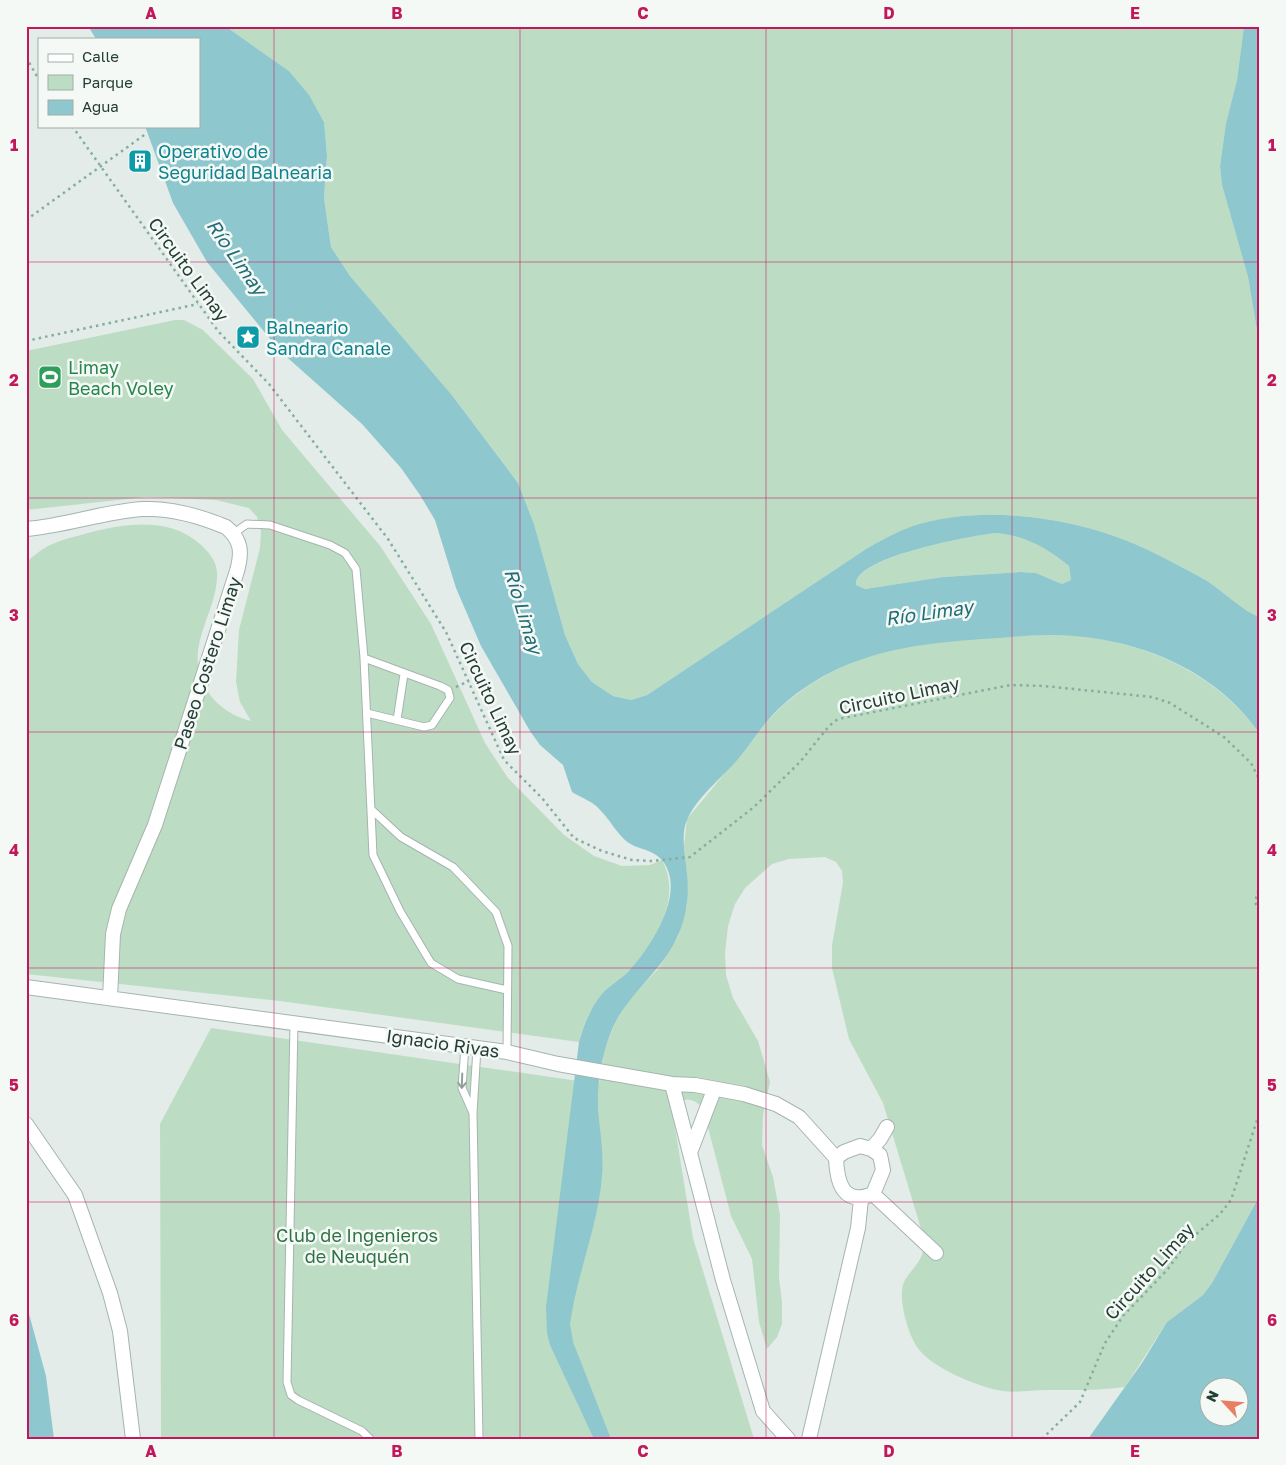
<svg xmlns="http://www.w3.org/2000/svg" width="1286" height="1465" font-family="'Golos Text',sans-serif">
<rect width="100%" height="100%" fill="#e3ece8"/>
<path fill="#bddcc4" d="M 225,26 L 1244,26 L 1237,80 L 1226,123 L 1220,166 L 1222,185 L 1248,277 L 1260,348 L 1260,617 C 1243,612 1218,586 1200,577 C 1176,564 1151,550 1125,540 C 1063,516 978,505 914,526 C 896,532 881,540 866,549 L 647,695 L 631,700 L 613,696 L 592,682 L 578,664 L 565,635 L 534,524 L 518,483 L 451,394 L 350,276 L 331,247 L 324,198 L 327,155 L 324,122 L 309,96 L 289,71 Z
M 175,320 L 184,320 L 203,330 L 253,379 L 282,430 L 381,547 L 431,624 L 485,743 L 508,778 L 564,835 L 594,856 L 622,866 L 650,865 L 662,860 C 683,900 655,941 629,971 C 619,982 605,991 596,1003 C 587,1014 583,1029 579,1042 L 280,1001 L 26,974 L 26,562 C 33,557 40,550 48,546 C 60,540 74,537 88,533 C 124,524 168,516 200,544 C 208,551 216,560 217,572 C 219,615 177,650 211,696 C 220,708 237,718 251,721 L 240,702 L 236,682 L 239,630 L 260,548 L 261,531 L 257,517 L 249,508 L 216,500 L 146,497 L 26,510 L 26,351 Z
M 997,533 C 1025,536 1048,548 1069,566 L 1071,580 L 1062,584 L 1036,573 L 1021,572 L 943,577 L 865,589 L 856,585 C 854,557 974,535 997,533 Z
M 1049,634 C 1128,635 1213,667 1260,734 L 1260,1195 L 1212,1283 L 1203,1295 L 1167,1322 L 1125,1387 C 1098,1391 1072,1390 1045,1390 C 1031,1390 1016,1393 1003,1391 C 980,1388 936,1369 921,1352 C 910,1340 903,1314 902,1299 C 900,1277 912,1274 920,1259 C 925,1251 923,1240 922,1232 L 883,1103 L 849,1039 L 832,968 L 832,945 L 843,883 L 842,871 L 836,862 L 825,857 L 789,859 L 772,864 L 745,888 L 735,904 L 728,926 L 725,953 L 726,975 L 733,998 L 758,1041 L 770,1082 L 763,1115 L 762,1145 L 773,1177 L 780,1215 L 779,1278 L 782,1302 L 782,1324 L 777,1337 L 767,1349 L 759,1322 L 752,1259 L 731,1216 L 703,1108 C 691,1096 682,1097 672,1109 L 693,1238 L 754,1439 L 161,1439 L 160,1124 L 211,1028 L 599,1084 L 604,1050 L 615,1023 L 629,1000 L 658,969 L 678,937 L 687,905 L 687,874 L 684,846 L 687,819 L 771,717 C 853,636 942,642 1049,634 Z"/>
<path fill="#8ec7ce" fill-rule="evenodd" d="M 88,26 L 225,26 L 289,71 L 309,95 L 324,122 L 327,155 L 324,198 L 331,247 L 350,276 L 451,394 L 518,483 L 534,524 L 565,635 L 578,664 L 592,682 L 613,696 L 631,700 L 647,695 L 866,549 C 881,540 896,532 913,526 C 978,505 1063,516 1125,540 C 1151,550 1176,564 1200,577 C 1218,586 1243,612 1260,617 L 1260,734 C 1208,659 1112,629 1024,636 C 936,643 856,642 784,704 C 766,719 753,741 738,759 C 722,778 697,797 687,820 C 680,836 686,857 687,874 C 689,894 687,914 679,933 C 663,972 626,994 611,1032 C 601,1057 597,1083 598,1110 C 600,1132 604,1154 602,1176 C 598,1226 577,1274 570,1324 L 573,1342 L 611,1439 L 594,1439 L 550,1345 L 547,1333 L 546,1307 L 579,1042 C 584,1025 590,1008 602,994 C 609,986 620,980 628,972 C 650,948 688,892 662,860 C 651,848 636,850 625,840 C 616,832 610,820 601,811 C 594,802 582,798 572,792 L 563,765 L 540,745 L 530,731 L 481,646 L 456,588 L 435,520 L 420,495 L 401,468 L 362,424 L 280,351 L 207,262 L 173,203 L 145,126 L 199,126 L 199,39 L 96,39 ZM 997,533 C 1025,536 1047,548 1069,566 L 1071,580 L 1062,584 L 1036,573 L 1021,572 L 943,577 L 865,589 L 856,585 C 853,557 974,535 997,533 Z
M 1244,26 L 1260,26 L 1260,348 L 1248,277 L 1222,185 L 1220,166 L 1226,123 L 1237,80 Z
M 1260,1195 L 1260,1439 L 1088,1439 L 1142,1363 L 1167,1322 L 1203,1295 L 1212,1283 ZM 1208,1388 L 1238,1388 L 1238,1418 L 1208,1418 Z
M 26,1303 L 46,1376 L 54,1439 L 26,1439 Z"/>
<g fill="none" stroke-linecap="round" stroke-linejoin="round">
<g stroke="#a6b4af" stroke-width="9">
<path id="service" d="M 234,533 L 247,524 L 270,525 L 330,545 L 345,553 L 356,569 L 364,658 L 373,855 L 400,911 L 431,963 L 458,979 L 507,990
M 364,658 L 440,686 L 448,690 L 450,698 L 432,725 L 424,727 L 367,713
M 397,720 L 404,674
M 373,811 L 401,837 L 453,867 L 496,912 L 508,946 L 507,1052
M 294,1023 L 287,1382 L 291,1395 L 298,1400 L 362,1431 L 370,1439
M 465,1046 L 462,1088 L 473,1113
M 477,1048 L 473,1113 L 479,1439"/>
</g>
<g stroke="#a6b4af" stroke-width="16">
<path id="minor" d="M 26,529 C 66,526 105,511 144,509 C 171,508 202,517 226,527 C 242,540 242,553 237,571 L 155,825 L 119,909 L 113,934 L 110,998
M 26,987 L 507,1052 L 558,1064 L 672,1084 L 695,1085 L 744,1094 L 776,1104 L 799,1117 L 836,1158
M 672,1084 L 723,1280 L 763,1411 L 788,1439
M 26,1124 L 75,1195 L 110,1293 L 120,1331 L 133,1439
M 860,1146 L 871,1149 L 880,1155 L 883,1170 L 873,1194 C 843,1206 837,1183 836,1158 L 844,1152 Z
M 871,1149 L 880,1139 L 887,1127
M 691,1150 L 714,1090
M 873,1194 L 936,1253
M 809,1439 L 858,1228 L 861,1199"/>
</g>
<path stroke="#85ae9f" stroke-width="2.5" stroke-dasharray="2.5 4" stroke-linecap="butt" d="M 26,57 L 39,80
M 72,126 L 218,331 L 269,384 L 388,539 L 446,632 L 504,760 L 542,798 L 574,838 L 602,851 L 632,860 L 652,861 L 690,857 L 754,807 L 800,762 L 829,726 L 838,719 L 1011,685 L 1044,686 L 1152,697 L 1170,703 L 1224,737 L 1251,763 L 1260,781
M 26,220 L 147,133
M 26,341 L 198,304
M 456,687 L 469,681
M 1260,884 L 1255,902 L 1260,914
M 1042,1439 L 1080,1402 L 1105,1343 L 1123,1316 L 1168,1269 L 1187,1242 L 1220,1214 L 1231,1200 L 1260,1111"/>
<use href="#service" stroke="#fff" stroke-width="7"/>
<use href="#minor" stroke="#fff" stroke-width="14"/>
</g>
<defs><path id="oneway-shaft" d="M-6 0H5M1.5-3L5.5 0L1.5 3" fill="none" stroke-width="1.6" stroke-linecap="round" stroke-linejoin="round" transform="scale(1.25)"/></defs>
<use stroke="#929e9a" href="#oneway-shaft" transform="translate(462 1081) rotate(92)"/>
<path fill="none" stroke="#c2185b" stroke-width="1" stroke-opacity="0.55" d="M 274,26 L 274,1439M 520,26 L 520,1439M 766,26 L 766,1439M 1012,26 L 1012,1439M 26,262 L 1260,262M 26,498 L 1260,498M 26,732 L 1260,732M 26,968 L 1260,968M 26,1202 L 1260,1202"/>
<defs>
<g id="building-square" transform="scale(1.25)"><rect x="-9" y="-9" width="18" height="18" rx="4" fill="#0f9aa8" stroke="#f4f9f6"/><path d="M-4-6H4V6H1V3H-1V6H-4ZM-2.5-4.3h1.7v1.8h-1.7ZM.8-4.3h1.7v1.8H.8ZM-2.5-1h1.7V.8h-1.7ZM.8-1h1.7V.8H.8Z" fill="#fff"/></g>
<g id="sight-square" transform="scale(1.25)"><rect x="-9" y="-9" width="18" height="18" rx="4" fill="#0f9aa8" stroke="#f4f9f6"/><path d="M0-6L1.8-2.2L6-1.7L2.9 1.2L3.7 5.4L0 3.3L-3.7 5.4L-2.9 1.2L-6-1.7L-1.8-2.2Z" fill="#fff"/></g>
<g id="stadium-square" transform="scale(1.25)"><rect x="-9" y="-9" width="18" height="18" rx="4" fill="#2e9e5b" stroke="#f4f9f6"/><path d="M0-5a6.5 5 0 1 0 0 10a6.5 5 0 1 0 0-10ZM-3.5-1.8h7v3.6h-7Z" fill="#fff"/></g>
</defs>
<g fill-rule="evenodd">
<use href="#building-square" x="140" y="161"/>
<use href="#sight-square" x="248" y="337"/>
<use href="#stadium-square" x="50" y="377"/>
</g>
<g text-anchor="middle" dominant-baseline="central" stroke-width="5" stroke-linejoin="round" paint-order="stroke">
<g font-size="18" fill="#0d838f" stroke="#f4f9f6" text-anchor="start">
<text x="158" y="151">Operativo de<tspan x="158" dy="21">Seguridad Balnearia</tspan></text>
<text x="266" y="327">Balneario<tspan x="266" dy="21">Sandra Canale</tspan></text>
</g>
<g font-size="18" fill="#243d35" stroke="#f4f9f6">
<text transform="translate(189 269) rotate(54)">Circuito Limay</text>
<text transform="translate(207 663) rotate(-72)">Paseo Costero Limay</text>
<text transform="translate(899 695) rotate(-12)">Circuito Limay</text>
<text transform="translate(491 698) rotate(65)">Circuito Limay</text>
<text transform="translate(443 1043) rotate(8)">Ignacio Rivas</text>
<text transform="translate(1149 1271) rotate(-48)">Circuito Limay</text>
</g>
<g font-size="18" fill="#27864d" stroke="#f4f9f6" text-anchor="start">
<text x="68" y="367">Limay<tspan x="68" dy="21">Beach Voley</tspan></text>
</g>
<g font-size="18" fill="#307246" stroke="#f4f9f6">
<text x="357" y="1235">Club de Ingenieros<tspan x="357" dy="21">de Neuquén</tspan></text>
</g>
<g font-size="19" font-style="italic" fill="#216c76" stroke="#f4f9f6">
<text transform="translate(237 257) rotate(55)">Río Limay</text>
<text transform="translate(524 611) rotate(73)">Río Limay</text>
<text transform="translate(929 612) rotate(-8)">Río Limay</text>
</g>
</g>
<rect width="1286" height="1465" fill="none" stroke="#f4f9f6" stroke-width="55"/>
<rect x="38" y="38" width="162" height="90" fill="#f4f9f6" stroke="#a1aea9"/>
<rect x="48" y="54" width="25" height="8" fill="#ffffff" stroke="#a1aea9"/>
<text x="82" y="62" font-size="15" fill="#243d35">Calle</text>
<rect x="48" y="75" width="25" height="15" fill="#bddcc4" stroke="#a1aea9"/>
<text x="82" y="88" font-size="15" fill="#243d35">Parque</text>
<rect x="48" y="100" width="25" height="15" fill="#8ec7ce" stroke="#a1aea9"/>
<text x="82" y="112" font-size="15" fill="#243d35">Agua</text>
<g transform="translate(1224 1402) rotate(296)"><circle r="24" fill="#f4f9f6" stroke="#a1aea9"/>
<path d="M0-4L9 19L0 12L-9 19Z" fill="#ea7e63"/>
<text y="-8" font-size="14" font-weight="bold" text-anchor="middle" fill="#243d35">N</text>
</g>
<rect x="28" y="28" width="1230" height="1410" fill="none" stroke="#c2185b" stroke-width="2"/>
<g font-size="16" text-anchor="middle" font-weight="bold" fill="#c2185b">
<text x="151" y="19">A</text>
<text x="397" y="19">B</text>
<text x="643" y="19">C</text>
<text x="889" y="19">D</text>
<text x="1135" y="19">E</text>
<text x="14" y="151">1</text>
<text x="1272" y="151">1</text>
<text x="14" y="386">2</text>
<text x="1272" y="386">2</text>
<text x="14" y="621">3</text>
<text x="1272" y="621">3</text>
<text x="14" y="856">4</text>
<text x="1272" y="856">4</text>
<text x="14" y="1091">5</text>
<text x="1272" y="1091">5</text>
<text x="14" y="1326">6</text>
<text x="1272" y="1326">6</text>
<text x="151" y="1457">A</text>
<text x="397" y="1457">B</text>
<text x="643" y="1457">C</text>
<text x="889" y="1457">D</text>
<text x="1135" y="1457">E</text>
</g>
</svg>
